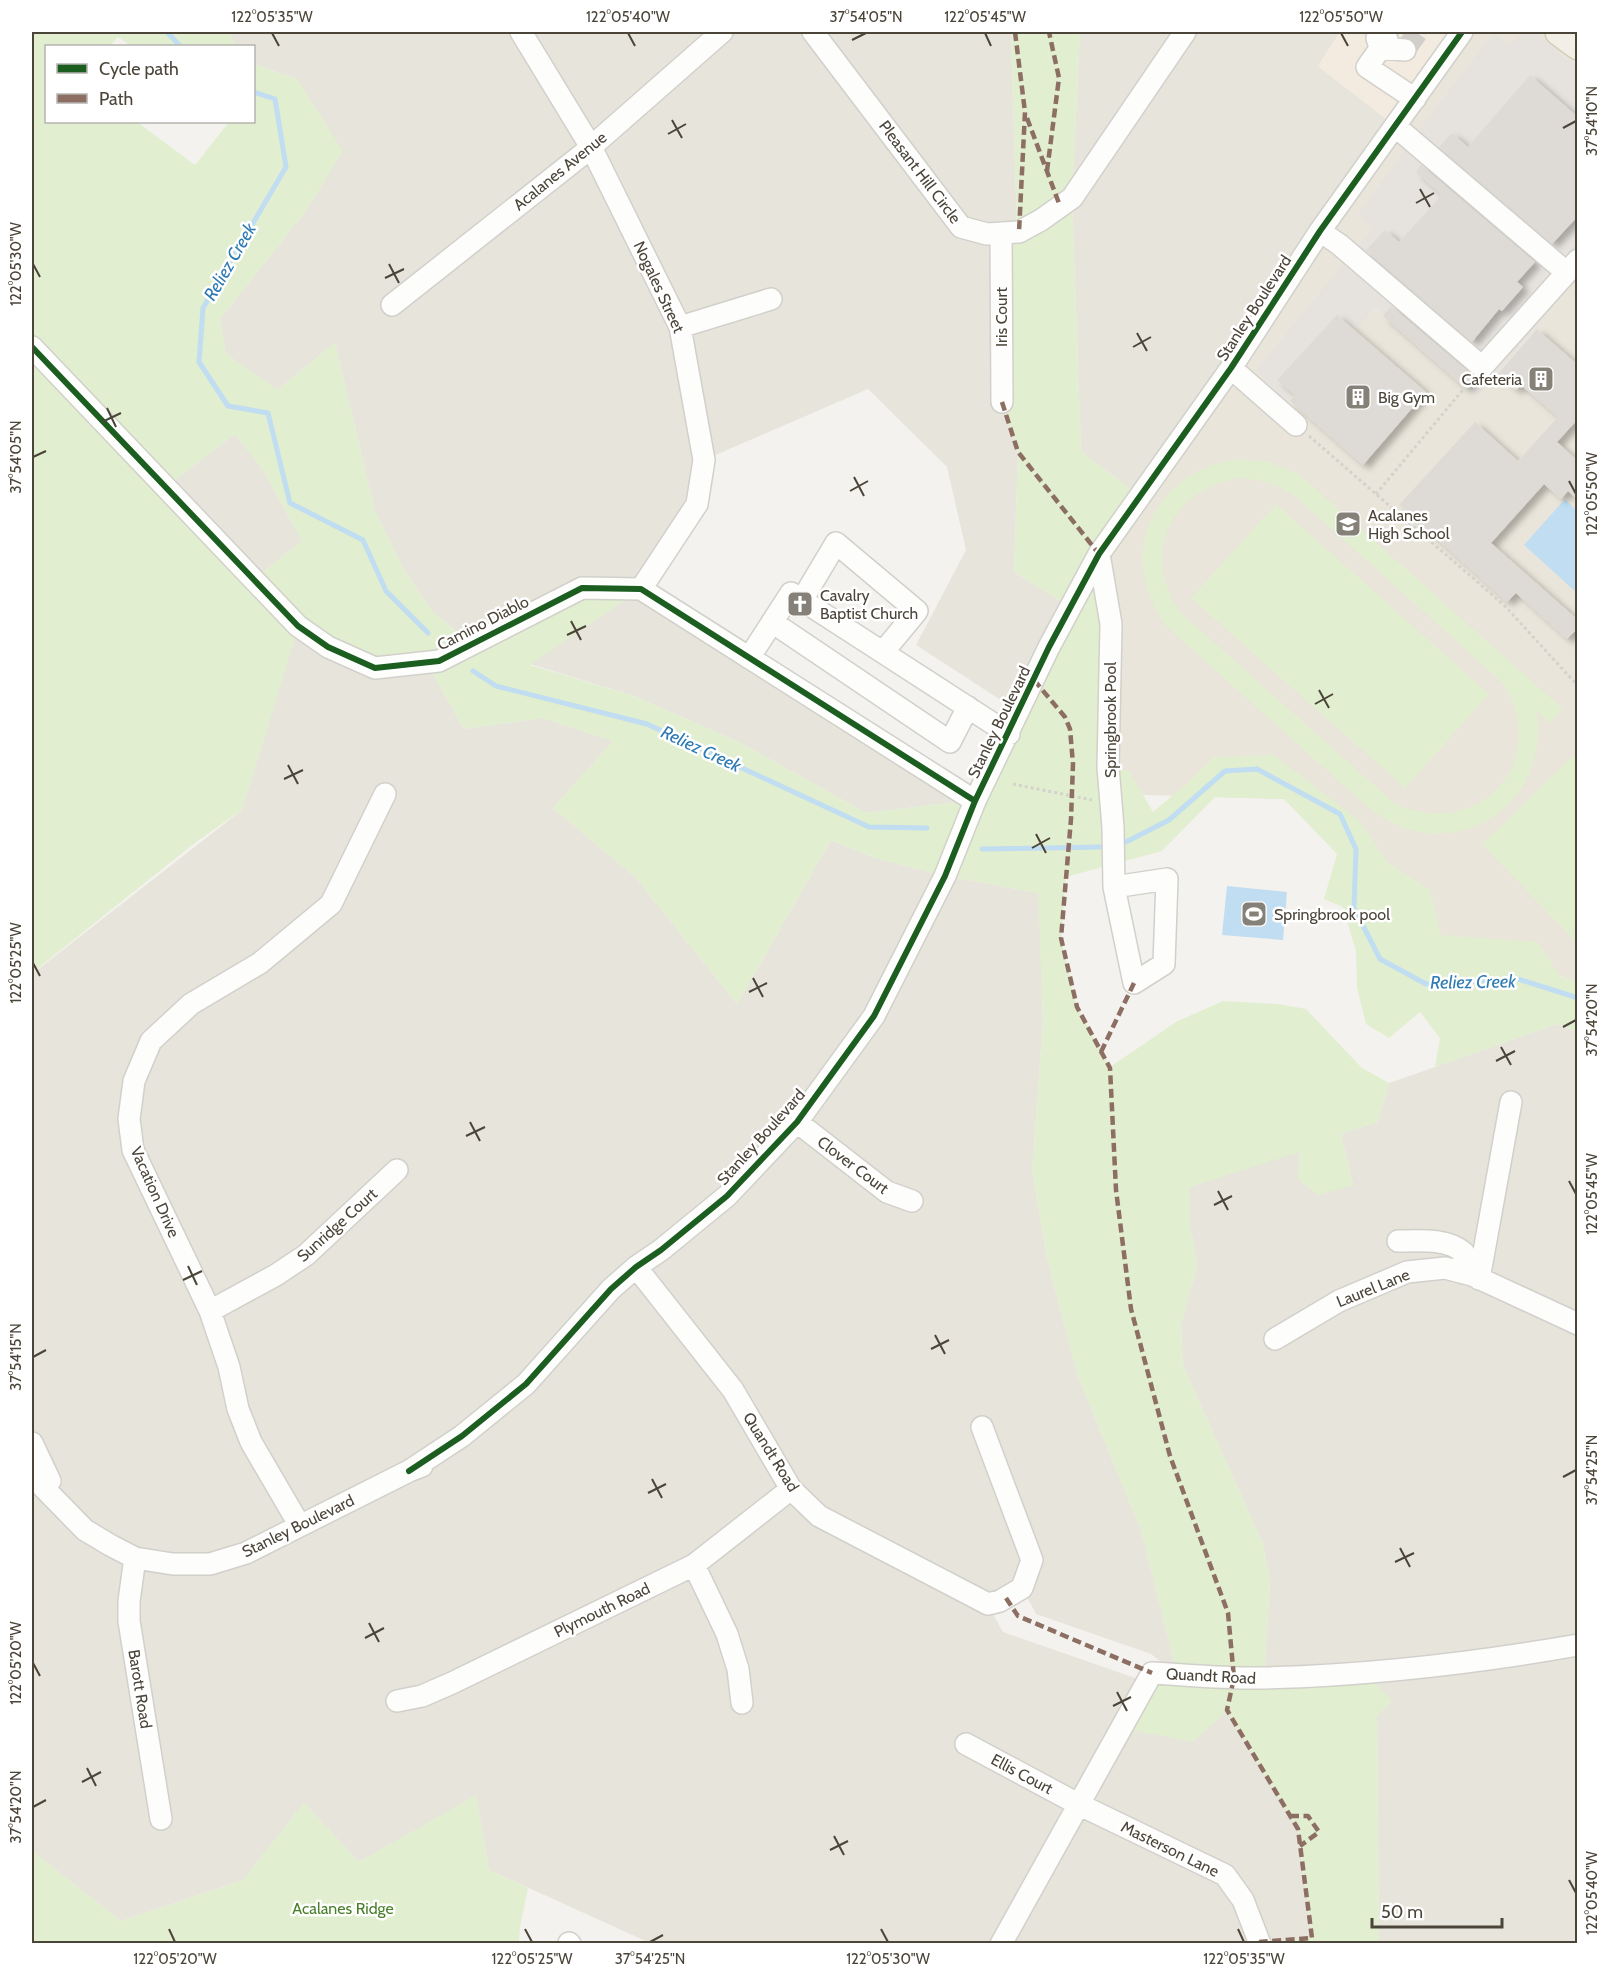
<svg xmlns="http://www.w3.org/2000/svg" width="1609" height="1975" font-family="Cabin,sans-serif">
<defs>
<filter id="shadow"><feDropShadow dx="6" dy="4" stdDeviation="3" flood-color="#0004"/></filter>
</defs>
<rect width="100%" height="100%" fill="#f4f2ee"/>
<path fill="#e7e4dc" d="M 228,32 L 1011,32 L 1017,232 L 1002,402 L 1018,452 L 1014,572 L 1070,607 L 1019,712 L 916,645 L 966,550 L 947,467 L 868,389 L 704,460 L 697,504 L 641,589 L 973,800 L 866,813 L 739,742 L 634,696 L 530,664 L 640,590 L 471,644 L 433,612 L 405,572 L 375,511 L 335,343 L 277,390 L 226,354 L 220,319 L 308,208 L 297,79 L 254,64 L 254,46 L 236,46 Z
M 1080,32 L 1340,32 L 1318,66 L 1395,126 L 1139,495 L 1081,452 L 1072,198 Z
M 235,434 L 262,468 L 302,541 L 254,579 L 166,487 Z
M 298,626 L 426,662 L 464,729 L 543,718 L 613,741 L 553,808 L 635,877 L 737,1004 L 831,840 L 875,858 L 945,876 L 1039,893 L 1043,1023 L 1032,1171 L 1047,1258 L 1077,1374 L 1141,1530 L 1177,1674 L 1151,1654 L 1036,1614 L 1022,1588 L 988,1605 L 1003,1632 L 1227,1710 L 1298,1829 L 1312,1938 L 1260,1944 L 650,1943 L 489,1870 L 476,1796 L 359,1862 L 304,1803 L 243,1880 L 121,1921 L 32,1851 L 32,974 L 242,810 Z
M 1557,1024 L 1577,1032 L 1577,1943 L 1379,1943 L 1377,1716 L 1264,1678 L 1270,1581 L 1263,1544 L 1183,1365 L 1181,1325 L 1197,1266 L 1190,1224 L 1190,1187 L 1299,1151 L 1353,1185 L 1341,1134 L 1378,1122 L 1389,1083 Z"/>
<path fill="#f3ebdf" d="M 1340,32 L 1462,32 L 1395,126 L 1318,66 Z"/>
<path fill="#eae5da" d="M 1462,32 L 1559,32 L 1577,46 L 1577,982 L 1560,976 L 1433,951 L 1381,877 L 1284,799 L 1113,794 L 1099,554 Z"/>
<path fill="#e1eecf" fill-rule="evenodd" d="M 32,32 L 53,32 L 56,33 L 57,32 L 228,32 L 236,46 L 131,46 L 118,37 L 110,46 L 46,46 L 46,122 L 137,122 L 195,165 L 229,122 L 254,122 L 254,64 L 297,79 L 343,151 L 308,208 L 220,319 L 226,354 L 277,390 L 335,343 L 375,511 L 405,572 L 433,612 L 471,644 L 582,588 L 641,589 L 530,665 L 634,696 L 739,742 L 866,813 L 973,800 L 1070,607 L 1014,572 L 1018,452 L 1002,402 L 1001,233 L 1017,232 L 1011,32 L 1080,32 L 1072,198 L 1081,452 L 1139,495 L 1099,554 L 1108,766 L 1129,771 L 1153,812 L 1186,784 L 1214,757 L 1274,755 L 1361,822 L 1387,862 L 1430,890 L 1441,935 L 1538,942 L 1560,976 L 1577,982 L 1577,1032 L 1557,1024 L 1435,1067 L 1440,1038 L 1420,1012 L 1389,1038 L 1366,1024 L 1357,988 L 1356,951 L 1343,907 L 1324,899 L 1337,854 L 1284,799 L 1215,797 L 1162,851 L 1066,877 L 1061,938 L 1077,1007 L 1110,1067 L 1176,1022 L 1223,1001 L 1278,1004 L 1306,1009 L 1362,1068 L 1389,1083 L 1378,1122 L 1341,1134 L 1353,1185 L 1319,1195 L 1298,1180 L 1299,1152 L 1190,1187 L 1190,1224 L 1197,1266 L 1181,1325 L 1183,1365 L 1263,1544 L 1270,1581 L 1264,1678 L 1365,1673 L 1392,1701 L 1377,1716 L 1379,1943 L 1260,1943 L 1312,1937 L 1298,1830 L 1227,1711 L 1193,1742 L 1120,1728 L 1147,1681 L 1177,1674 L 1141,1530 L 1077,1374 L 1047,1258 L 1032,1171 L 1043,1023 L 1038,893 L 945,876 L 875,858 L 831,840 L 737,1004 L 635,877 L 553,808 L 613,741 L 543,718 L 464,729 L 426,662 L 375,668 L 299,626 L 242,810 L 196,842 L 32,973 L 32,367 L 41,358 L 32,347 ZM 235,434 L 262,468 L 302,541 L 254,579 L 166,487 Z
M 1238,459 L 1269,462 L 1299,474 L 1563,709 L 1550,723 L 1537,712 C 1548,784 1491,844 1419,832 C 1400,829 1385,819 1370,809 L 1165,625 C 1115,554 1153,471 1238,459 ZM 1239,478 C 1262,479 1280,485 1298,499 L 1502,682 C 1553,760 1479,843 1394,803 L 1180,612 C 1140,554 1171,489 1239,478 Z
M 1276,504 L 1489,694 L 1405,788 L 1191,598 Z
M 1577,752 L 1577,943 L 1482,844 Z
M 476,1795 L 489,1870 L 528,1888 L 520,1927 L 519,1943 L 32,1943 L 32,1851 L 121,1921 L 243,1880 L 304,1803 L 359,1862 Z"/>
<path fill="#e6e3df" d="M 1522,32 L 1535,32 L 1577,68 L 1577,278 L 1477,396 L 1376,307 L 1357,328 L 1353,326 L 1286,401 L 1256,370 L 1373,228 L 1357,216 L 1427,119 L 1493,34 L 1510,46 Z"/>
<path fill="#c0ddf1" d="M 1565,499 L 1577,511 L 1577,593 L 1524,545 Z
M 1227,886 L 1287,892 L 1283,940 L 1222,935 Z"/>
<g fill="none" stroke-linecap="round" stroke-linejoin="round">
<path stroke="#c0ddf1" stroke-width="5" d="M 167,32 L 180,46
M 254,92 L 275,99 L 286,167 L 203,308 L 199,362 L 228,406 L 268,413 L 290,503 L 363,540 L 386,591 L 428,633
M 473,671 L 496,686 L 647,724 L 869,827 L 927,828
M 1126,842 L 1169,820 L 1225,771 L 1257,769 L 1340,814 L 1356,849 L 1354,908 L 1380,959 L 1426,984 L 1518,979 L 1578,998
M 982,849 L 1101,847"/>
</g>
<path fill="#dedbd6" filter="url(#shadow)" d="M 1530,75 L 1578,117 L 1578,216 L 1552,244 L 1439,147 L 1452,133 L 1468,147 Z
M 1421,165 L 1535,262 L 1517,282 L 1523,287 L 1502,311 L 1499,309 L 1472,342 L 1366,250 L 1385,230 L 1399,242 L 1442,195 L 1416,172 Z
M 1391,306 L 1476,378 L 1466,389 L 1383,316 Z
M 1337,315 L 1426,392 L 1363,465 L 1290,401 L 1295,395 L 1277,380 Z
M 1537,329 L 1578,365 L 1578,419 L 1557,442 L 1578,461 L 1578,500 L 1568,491 L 1561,499 L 1544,484 L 1491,543 L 1578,620 L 1578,628 L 1567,639 L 1516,593 L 1507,602 L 1399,505 L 1475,422 L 1518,461 L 1558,417 L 1521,385 L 1516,390 L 1498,374 Z"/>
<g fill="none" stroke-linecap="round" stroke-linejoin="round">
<path stroke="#d2cfca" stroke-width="21" stroke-dasharray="21 10" stroke-linecap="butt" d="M 1405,50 L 1418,32"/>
<g stroke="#d2d0cb" stroke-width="24">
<path id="minor" d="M 521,32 L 591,147 L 680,327 L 704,460 L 697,504 L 641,589
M 813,32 L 961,227 L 987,234 L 1019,232 L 1041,220 L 1072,198 L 1185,32
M 1377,38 L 1380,48 L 1405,50
M 1387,39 L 1367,67 L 1415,99
M 1395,126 L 1566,272
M 1320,231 L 1340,245 L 1482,367 L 1578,260
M 1001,233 L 1002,402
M 392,305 L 583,154 L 722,32
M 680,327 L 771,299
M 32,347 L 298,626 L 328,647 L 375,668 L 439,661 L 582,588 L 641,589 L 975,801
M 1231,368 L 1296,425
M 1099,554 L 1111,624 L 1108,767 L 1113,827 L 1114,887 L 1134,983 L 1164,964 L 1167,879 L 1114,887
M 802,600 L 836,543 L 917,611 L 883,652
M 772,622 L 950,742 L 968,707
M 749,658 L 791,593 L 1009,734
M 797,1122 L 887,1192 L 912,1201
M 1398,1241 C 1419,1241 1448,1238 1464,1253 L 1463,1273
M 636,1267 L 733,1390 L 791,1489 L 819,1516 L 988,1604 L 1000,1601 L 1022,1588 L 1032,1560 L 982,1427
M 1479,1279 L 1511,1102
M 210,1311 L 276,1275 L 306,1255 L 397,1170
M 1275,1339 L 1339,1301 L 1407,1272 L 1445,1268 L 1472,1275 L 1578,1324
M 32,1443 L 50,1481
M 32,1469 L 40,1484 L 85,1530 L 110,1545 L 135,1558 L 173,1564 L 210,1564 L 246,1553 L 409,1471 L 422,1466
M 409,1471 L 462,1436 L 526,1384 L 611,1289 L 636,1267 L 661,1250 L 727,1196 L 797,1122 L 874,1016 L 945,876 L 975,801 L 1049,647 L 1099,554 L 1231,368 L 1320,231 L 1462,32
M 300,1526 L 251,1442 L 238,1409 L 229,1367 L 210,1311 L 133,1150 L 129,1119 L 134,1081 L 151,1041 L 191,1004 L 260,963 L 331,904 L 385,794
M 135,1558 L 129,1601 L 129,1621 L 161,1819
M 694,1565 L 727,1634 L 738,1669 L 742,1703
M 397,1701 L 422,1696 L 452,1683 L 694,1565 L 791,1489
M 966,1744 L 1078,1804 L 1225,1875 L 1243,1900 L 1260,1944
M 569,1943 L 570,1944
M 1001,1944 L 1152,1673 C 1189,1675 1228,1679 1265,1678 C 1370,1675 1475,1663 1578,1645"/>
</g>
<g stroke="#d6cebb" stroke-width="30">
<path id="major" d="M 1559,32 L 1578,46"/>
</g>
<path stroke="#d3d2cc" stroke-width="3" stroke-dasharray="3 3" stroke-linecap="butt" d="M 1309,436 L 1504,605 L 1578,686
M 1376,494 L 1471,380
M 1013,784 L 1092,800"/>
<use href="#minor" stroke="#fdfdfc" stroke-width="21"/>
<use href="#major" stroke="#f2efe6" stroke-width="27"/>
<path stroke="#8d6e63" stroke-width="4.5" stroke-dasharray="9 4.5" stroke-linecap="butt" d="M 1015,32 L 1025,112 L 1019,232
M 1027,118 L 1060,206
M 1047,171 L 1059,78 L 1049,32
M 1002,402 L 1018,452 L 1099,554
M 1034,680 L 1065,717 L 1070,729 L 1073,764 L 1071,819 L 1061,938 L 1077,1007 L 1110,1068 L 1116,1190 L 1131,1309 L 1170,1456 L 1228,1613 L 1234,1678 L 1227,1710 L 1298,1829 L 1312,1938 L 1259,1942
M 1101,1052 L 1134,983
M 1006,1598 L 1018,1616 L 1152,1673
M 1290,1816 L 1308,1816 L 1319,1832 L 1300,1846"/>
<g stroke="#fff" stroke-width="10">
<path id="cycleway" d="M 32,347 L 298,626 L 328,647 L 375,668 L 439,661 L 582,588 L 641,589 L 975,801
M 409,1471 L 462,1436 L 526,1384 L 611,1289 L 636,1267 L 661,1250 L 727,1196 L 797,1122 L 874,1016 L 945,876 L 975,801 L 1049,647 L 1099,554 L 1231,368 L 1320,231 L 1462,32"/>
</g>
<use href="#cycleway" stroke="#1b5e20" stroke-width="6"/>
</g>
<path fill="none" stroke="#4b4439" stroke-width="2" d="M 272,33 L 279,46M 628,33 L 635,46M 985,33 L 991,46M 1341,33 L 1348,46M 852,40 L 866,33M 672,120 L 682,138M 1563,128 L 1576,121M 668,134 L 686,124M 1420,189 L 1430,207M 1416,203 L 1434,193M 33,264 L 40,277M 389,264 L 399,283M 385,278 L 404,269M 1137,333 L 1147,351M 1133,347 L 1151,337M 107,408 L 116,427M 102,422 L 121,413M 33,457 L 46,451M 854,477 L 864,496M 1569,481 L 1576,494M 850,491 L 868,481M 571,621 L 581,640M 567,635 L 586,626M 1319,690 L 1329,708M 1315,704 L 1333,694M 288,765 L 298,784M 284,779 L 303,770M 1036,834 L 1046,853M 1032,848 L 1050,838M 33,963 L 40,976M 753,978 L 763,997M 749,992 L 767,983M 1563,1027 L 1576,1020M 1501,1047 L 1511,1065M 1496,1061 L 1515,1051M 470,1122 L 480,1141M 466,1136 L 485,1127M 1569,1181 L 1576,1194M 1218,1191 L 1228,1210M 1214,1205 L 1232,1196M 188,1266 L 197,1285M 183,1280 L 202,1271M 935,1335 L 945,1354M 931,1349 L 949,1340M 33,1357 L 46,1350M 1563,1477 L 1576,1470M 652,1479 L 662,1498M 648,1493 L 666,1484M 1400,1548 L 1410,1567M 1395,1562 L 1414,1553M 369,1623 L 379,1642M 365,1638 L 384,1628M 33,1663 L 40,1676M 1117,1692 L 1127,1711M 1113,1706 L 1131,1697M 87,1768 L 96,1786M 82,1782 L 101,1772M 33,1807 L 46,1800M 834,1836 L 844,1855M 830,1850 L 848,1841M 1569,1880 L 1576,1893M 169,1929 L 175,1942M 525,1929 L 532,1942M 881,1929 L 888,1942M 1238,1929 L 1244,1942M 650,1942 L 663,1935"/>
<defs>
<g id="building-square" transform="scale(1.35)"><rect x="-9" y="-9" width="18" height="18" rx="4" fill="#868178" stroke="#fff"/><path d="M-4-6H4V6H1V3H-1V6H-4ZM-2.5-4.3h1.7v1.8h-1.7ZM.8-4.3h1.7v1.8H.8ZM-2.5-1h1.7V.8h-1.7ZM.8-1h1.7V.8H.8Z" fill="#fff"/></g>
<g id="school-square" transform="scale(1.35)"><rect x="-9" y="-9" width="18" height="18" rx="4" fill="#868178" stroke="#fff"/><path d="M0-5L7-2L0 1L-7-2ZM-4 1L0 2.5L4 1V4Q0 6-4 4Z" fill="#fff"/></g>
<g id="church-square" transform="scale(1.35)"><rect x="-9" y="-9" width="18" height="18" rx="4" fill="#868178" stroke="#fff"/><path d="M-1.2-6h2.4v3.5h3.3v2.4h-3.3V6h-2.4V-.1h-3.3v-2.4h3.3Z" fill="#fff"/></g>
<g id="stadium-square" transform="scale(1.35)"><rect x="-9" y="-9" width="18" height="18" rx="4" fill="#868178" stroke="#fff"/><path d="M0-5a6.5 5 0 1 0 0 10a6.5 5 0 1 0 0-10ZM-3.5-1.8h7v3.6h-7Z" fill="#fff"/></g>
</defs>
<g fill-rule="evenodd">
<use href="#building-square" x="1541" y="379"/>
<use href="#building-square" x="1358" y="397"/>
<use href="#school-square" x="1348" y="524"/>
<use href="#church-square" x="800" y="604"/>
<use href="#stadium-square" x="1254" y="914"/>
</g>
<g text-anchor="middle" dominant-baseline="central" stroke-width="5" stroke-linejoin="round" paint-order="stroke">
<g font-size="16" fill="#4b4439" stroke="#fff">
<text transform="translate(560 171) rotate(-39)">Acalanes Avenue</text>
<text transform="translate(920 172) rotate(53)">Pleasant Hill Circle</text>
<text transform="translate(659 287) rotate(65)">Nogales Street</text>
<text transform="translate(1254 308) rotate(-57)">Stanley Boulevard</text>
<text transform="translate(1001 317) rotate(-90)">Iris Court</text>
<text transform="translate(483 623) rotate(-27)">Camino Diablo</text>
<text transform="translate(1110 720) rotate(-90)">Springbrook Pool</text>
<text transform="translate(999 722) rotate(-64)">Stanley Boulevard</text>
<text transform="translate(761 1137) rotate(-48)">Stanley Boulevard</text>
<text transform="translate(853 1165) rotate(37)">Clover Court</text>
<text transform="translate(155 1192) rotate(66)">Vacation Drive</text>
<text transform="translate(337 1225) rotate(-42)">Sunridge Court</text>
<text transform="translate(1373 1288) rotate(-22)">Laurel Lane</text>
<text transform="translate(771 1452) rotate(58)">Quandt Road</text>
<text transform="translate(298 1526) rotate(-26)">Stanley Boulevard</text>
<text transform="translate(602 1610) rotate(-26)">Plymouth Road</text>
<text transform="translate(1211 1676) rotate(3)">Quandt Road</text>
<text transform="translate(140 1689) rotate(81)">Barott Road</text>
<text transform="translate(1022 1774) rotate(28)">Ellis Court</text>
<text transform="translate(1170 1849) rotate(26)">Masterson Lane</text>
</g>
<g font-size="16" fill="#4b4439" stroke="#fff" text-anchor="start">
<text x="1522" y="379" text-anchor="end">Cafeteria</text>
<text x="1378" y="397">Big Gym</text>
<text x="1368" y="515">Acalanes<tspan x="1368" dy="18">High School</tspan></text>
<text x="820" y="595">Cavalry<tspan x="820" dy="18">Baptist Church</tspan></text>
<text x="1274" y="914">Springbrook pool</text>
</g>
<g font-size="16" fill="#4a7f2a" stroke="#fff">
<text x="343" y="1908">Acalanes Ridge</text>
</g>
<g font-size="18" font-style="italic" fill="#2e7ab2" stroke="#fff">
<text transform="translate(230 262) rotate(-60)">Reliez Creek</text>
<text transform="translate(701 749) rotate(25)">Reliez Creek</text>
<text transform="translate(1473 982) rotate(-1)">Reliez Creek</text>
</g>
</g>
<rect width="1609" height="1975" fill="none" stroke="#ffffff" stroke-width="66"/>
<rect x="45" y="45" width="210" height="78" fill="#ffffff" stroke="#b7b4b0" stroke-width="1.5"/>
<rect x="57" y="64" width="30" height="9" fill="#1b5e20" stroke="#b7b4b0" stroke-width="1.5"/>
<text x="99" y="75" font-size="18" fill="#4b4439">Cycle path</text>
<rect x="57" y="94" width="30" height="9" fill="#8d6e63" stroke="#b7b4b0" stroke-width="1.5"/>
<text x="99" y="105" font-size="18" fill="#4b4439">Path</text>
<path d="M1372 1918v9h130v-9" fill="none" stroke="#4b4439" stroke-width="3"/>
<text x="1381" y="1918" font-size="18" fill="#4b4439" stroke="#ffffff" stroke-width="4.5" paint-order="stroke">50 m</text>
<rect x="33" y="33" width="1543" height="1909" fill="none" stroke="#4b4439" stroke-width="2"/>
<g font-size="15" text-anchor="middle" fill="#4b4439">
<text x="272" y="22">122°05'35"W</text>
<text x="628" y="22">122°05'40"W</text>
<text x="866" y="22">37°54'05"N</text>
<text x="985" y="22">122°05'45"W</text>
<text x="1341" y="22">122°05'50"W</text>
<text transform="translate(1592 121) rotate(-90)" y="5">37°54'10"N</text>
<text transform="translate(16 264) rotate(-90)" y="5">122°05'30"W</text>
<text transform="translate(16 457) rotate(-90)" y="5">37°54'05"N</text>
<text transform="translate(1592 494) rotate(-90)" y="5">122°05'50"W</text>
<text transform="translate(16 963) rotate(-90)" y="5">122°05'25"W</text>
<text transform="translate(1592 1020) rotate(-90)" y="5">37°54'20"N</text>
<text transform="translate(1592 1194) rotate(-90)" y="5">122°05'45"W</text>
<text transform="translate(16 1357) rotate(-90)" y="5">37°54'15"N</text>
<text transform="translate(1592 1470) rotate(-90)" y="5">37°54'25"N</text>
<text transform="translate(16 1663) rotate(-90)" y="5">122°05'20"W</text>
<text transform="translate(16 1807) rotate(-90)" y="5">37°54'20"N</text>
<text transform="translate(1592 1893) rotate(-90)" y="5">122°05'40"W</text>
<text x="175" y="1964">122°05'20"W</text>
<text x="532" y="1964">122°05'25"W</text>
<text x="650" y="1964">37°54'25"N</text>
<text x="888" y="1964">122°05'30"W</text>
<text x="1244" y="1964">122°05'35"W</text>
</g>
</svg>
